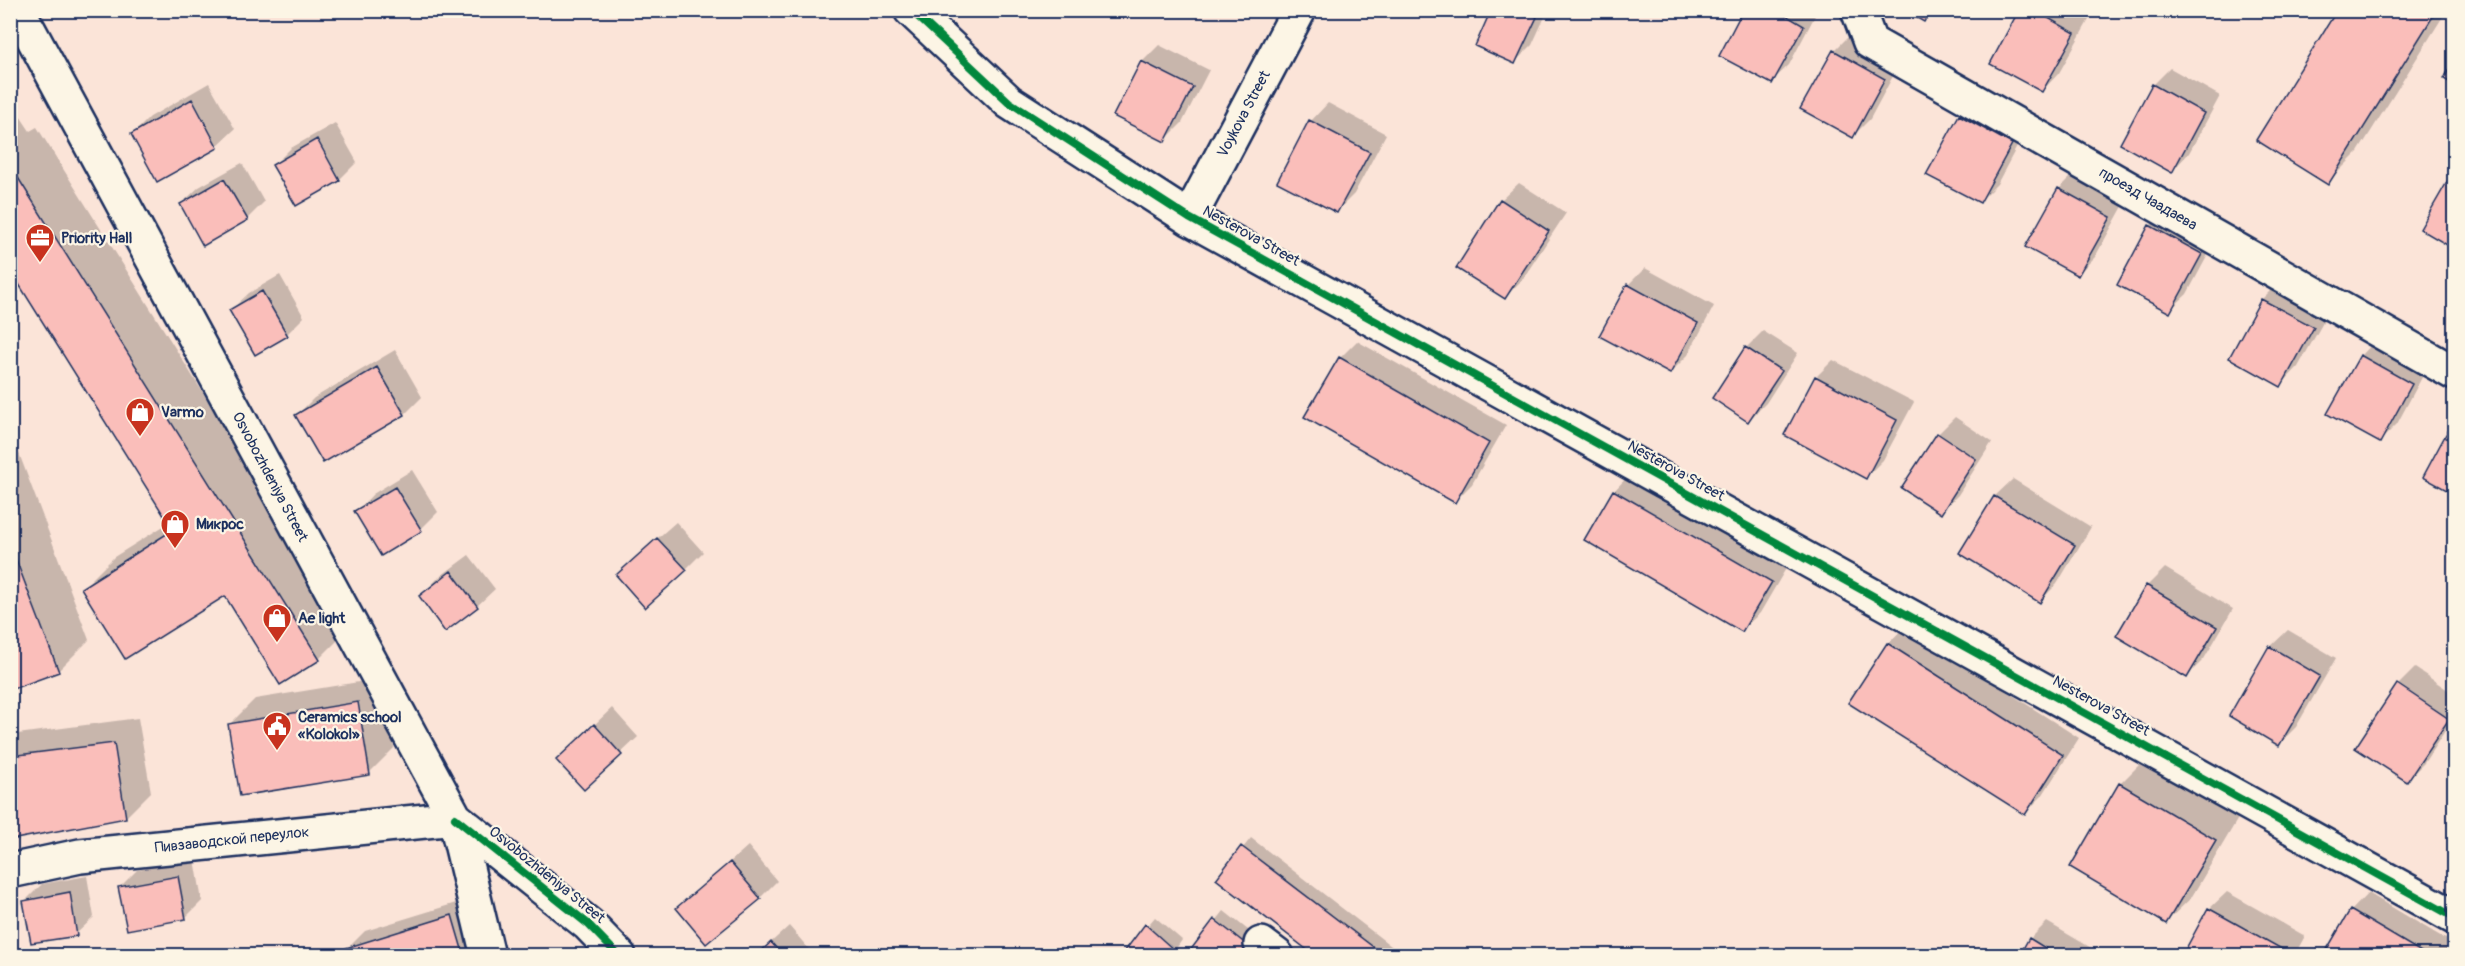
<svg xmlns="http://www.w3.org/2000/svg" width="2465" height="966" font-family="Pangolin,sans-serif">
<rect width="100%" height="100%" fill="#fbe4d8"/>
<filter id="ink" filterUnits="userSpaceOnUse"><feTurbulence type="fractalNoise" baseFrequency=".0167" numOctaves="2"/><feDisplacementMap in="SourceGraphic" scale="12" xChannelSelector="R" yChannelSelector="G"/><feConvolveMatrix kernelMatrix="1 2 1 2 8 2 1 2 1" color-interpolation-filters="sRGB"/></filter>
<g filter="url(#ink)">
<path fill="#0003" d="M 1493,10 L 1548,10 L 1532,45 L 1515,62 Z
M 1745,10 L 1818,10 L 1789,65 L 1771,82 Z
M 2020,10 L 2082,10 L 2091,16 L 2059,73 L 2042,91 Z
M 2339,10 L 2447,10 L 2358,152 L 2327,183 Z
M 1851,34 L 1901,61 L 1870,119 L 1853,136 L 1834,51 Z
M 1159,45 L 1209,70 L 1182,123 L 1165,140 L 1142,62 Z
M 2170,68 L 2220,96 L 2189,153 L 2172,171 L 2153,85 Z
M 209,83 L 235,129 L 217,146 L 158,180 L 133,134 L 150,117 Z
M 1977,99 L 2028,126 L 1997,184 L 1979,202 L 1960,116 Z
M 10,101 L 30,131 L 37,127 L 350,628 L 319,659 L 226,594 L 83,588 L 114,557 L 170,522 L 10,267 Z
M 1328,103 L 1386,134 L 1354,194 L 1336,212 L 1279,181 L 1311,121 Z
M 335,123 L 357,162 L 339,180 L 296,204 L 274,165 L 291,148 Z
M 242,163 L 264,202 L 247,219 L 181,204 L 199,187 Z
M 2076,172 L 2127,199 L 2095,257 L 2078,274 L 2059,189 Z
M 2454,173 L 2454,247 L 2422,228 Z
M 1519,183 L 1566,213 L 1522,280 L 1505,297 L 1501,200 Z
M 2167,209 L 2218,236 L 2187,294 L 2169,311 L 2150,226 Z
M 1645,268 L 1714,306 L 1688,355 L 1670,373 L 1628,285 Z
M 280,275 L 304,317 L 287,334 L 231,310 L 249,293 Z
M 2279,282 L 2330,310 L 2298,367 L 2281,385 L 2262,299 Z
M 1763,331 L 1798,353 L 1766,403 L 1748,421 L 1746,348 Z
M 2378,338 L 2428,366 L 2397,424 L 2380,441 L 2361,356 Z
M 1357,341 L 1506,425 L 1472,484 L 1455,501 L 1340,358 Z
M 395,350 L 422,397 L 405,414 L 323,461 L 297,415 L 314,398 Z
M 1833,360 L 1914,402 L 1883,460 L 1866,477 L 1816,377 Z
M 1955,417 L 1992,442 L 1958,495 L 1941,512 L 1938,434 Z
M 2454,422 L 2454,492 L 2425,476 Z
M 17,448 L 89,640 L 58,671 L 10,689 L 10,451 Z
M 412,470 L 438,512 L 421,529 L 356,512 L 373,494 Z
M 1631,473 L 1788,565 L 1760,613 L 1742,630 L 1586,539 L 1614,491 Z
M 2013,479 L 2091,527 L 2057,584 L 2040,601 L 1961,553 L 1995,496 Z
M 676,522 L 703,552 L 686,569 L 635,558 Z
M 469,555 L 495,589 L 477,606 L 421,596 L 438,578 Z
M 2165,568 L 2233,609 L 2204,659 L 2187,676 L 2118,635 L 2147,586 Z
M 1905,626 L 2079,738 L 2042,796 L 2025,813 L 1888,644 Z
M 2288,630 L 2336,658 L 2296,727 L 2279,744 L 2270,647 Z
M 2415,668 L 2454,694 L 2454,717 L 2424,763 L 2407,780 L 2398,685 Z
M 383,678 L 394,748 L 369,773 L 230,724 L 255,699 Z
M 612,708 L 638,737 L 584,788 L 575,743 Z
M 138,718 L 151,792 L 126,817 L 10,839 L 10,735 Z
M 2145,759 L 2240,815 L 2191,898 L 2166,922 L 2120,784 Z
M 1251,838 L 1404,956 L 1318,956 L 1218,879 Z
M 748,846 L 777,881 L 760,898 L 678,908 Z
M 195,859 L 202,901 L 185,918 L 120,887 L 137,870 Z
M 87,876 L 94,917 L 76,934 L 25,901 L 42,884 Z
M 2227,892 L 2305,936 L 2294,956 L 2184,956 L 2209,909 Z
M 2368,893 L 2454,944 L 2454,956 L 2325,956 L 2351,911 Z
M 469,899 L 486,956 L 350,956 L 348,948 L 365,931 Z
M 1224,911 L 1281,956 L 1188,956 Z
M 1155,917 L 1182,940 L 1171,956 L 1122,956 Z
M 2047,922 L 2105,956 L 2020,956 L 2030,939 Z
M 789,926 L 815,956 L 756,956 Z"/>
<path fill="#fabeba" stroke="#1b2f5e" stroke-width="1.5" d="M 1491,10 L 1522,10 L 1537,17 L 1515,64 L 1475,46 Z
M 1743,10 L 1777,10 L 1804,26 L 1772,84 L 1719,56 Z
M 1903,10 L 1931,10 L 1924,22 Z
M 2019,10 L 2034,10 L 2075,33 L 2042,92 L 1990,64 Z
M 2337,10 L 2437,10 L 2328,185 L 2256,140 Z
M 1833,50 L 1885,79 L 1853,138 L 1800,109 Z
M 2454,59 L 2454,85 L 2444,79 Z
M 1141,61 L 1193,87 L 1165,142 L 1113,116 Z
M 2152,84 L 2204,113 L 2172,173 L 2120,144 Z
M 192,99 L 218,148 L 157,182 L 131,134 Z
M 1959,115 L 2012,144 L 1980,203 L 1926,175 Z
M 1309,120 L 1370,152 L 1337,213 L 1277,182 Z
M 317,139 L 340,181 L 296,206 L 272,165 Z
M 10,165 L 320,660 L 280,685 L 225,596 L 125,659 L 81,588 L 173,530 L 10,270 Z
M 2454,170 L 2454,249 L 2420,229 Z
M 224,179 L 248,220 L 203,246 L 180,204 Z
M 2058,188 L 2111,217 L 2078,276 L 2025,247 Z
M 1500,199 L 1549,231 L 1505,299 L 1456,268 Z
M 2149,225 L 2202,254 L 2170,313 L 2117,285 Z
M 1627,284 L 1698,323 L 1670,374 L 1599,336 Z
M 262,291 L 288,336 L 255,355 L 229,310 Z
M 2261,299 L 2314,327 L 2281,387 L 2229,358 Z
M 1745,347 L 1782,371 L 1748,422 L 1712,398 Z
M 2360,355 L 2412,384 L 2380,443 L 2327,414 Z
M 1339,357 L 1489,443 L 1455,503 L 1304,417 Z
M 377,367 L 405,415 L 323,463 L 295,415 Z
M 1815,376 L 1897,420 L 1866,479 L 1784,435 Z
M 2454,419 L 2454,494 L 2423,477 Z
M 1937,433 L 1976,459 L 1941,514 L 1901,488 Z
M 395,487 L 422,531 L 381,556 L 354,511 Z
M 1613,490 L 1772,582 L 1742,632 L 1584,540 Z
M 1994,496 L 2075,545 L 2040,603 L 1959,553 Z
M 657,538 L 687,570 L 645,608 L 616,575 Z
M 10,544 L 59,672 L 10,690 Z
M 451,571 L 478,607 L 445,632 L 419,596 Z
M 2146,585 L 2217,627 L 2187,678 L 2116,636 Z
M 1887,643 L 2063,755 L 2025,815 L 1848,703 Z
M 2269,646 L 2320,676 L 2279,746 L 2229,716 Z
M 2397,684 L 2449,719 L 2407,782 L 2355,748 Z
M 358,702 L 370,775 L 240,796 L 228,724 Z
M 594,724 L 622,755 L 584,790 L 556,760 Z
M 114,743 L 126,818 L 10,840 L 10,756 Z
M 2119,783 L 2216,840 L 2166,924 L 2070,867 Z
M 1241,846 L 1385,956 L 1315,956 L 1216,879 Z
M 730,862 L 761,899 L 706,944 L 676,908 Z
M 178,876 L 186,919 L 127,930 L 118,887 Z
M 70,892 L 77,936 L 31,943 L 23,901 Z
M 2208,908 L 2289,953 L 2287,956 L 2182,956 Z
M 2350,910 L 2428,956 L 2323,956 Z
M 452,915 L 464,956 L 348,956 L 346,948 Z
M 1214,919 L 1261,956 L 1186,956 Z
M 1145,924 L 1174,950 L 1170,956 L 1121,956 Z
M 2029,938 L 2058,956 L 2019,956 Z
M 771,942 L 783,956 L 756,956 Z"/>
<g fill="none" stroke-linecap="round" stroke-linejoin="round">
<g stroke="#1b2f5e" stroke-width="38">
<path id="minor" d="M 18,10 L 455,818 L 588,924 L 619,956
M 911,10 L 1009,102 L 1189,218 L 2454,917
M 1858,10 L 1870,42 L 2454,373
M 1189,218 L 1299,10
M 455,818 L 488,956
M 10,871 L 80,856 L 455,818
M 1261,944 L 1277,956"/>
</g>
<use href="#minor" stroke="#fcf5e5" stroke-width="33"/>
<g stroke="#fcf5e5" stroke-width="11">
<path id="cycleway" d="M 911,10 L 1009,102 L 1189,218 L 2454,917
M 455,818 L 588,924 L 619,956"/>
</g>
<use href="#cycleway" stroke="#00873e" stroke-width="8"/>
</g>
</g>
<defs>
<g id="office-pin" transform="scale(1.5)"><path d="M0 17L-7.5 6A9.5 9.5 0 1 1 7.5 6Z" fill="#c8321e" stroke="#fcf5e5"/><path d="M-6-3h4V-5.5h4V-3h4V5H-6ZM-1-4.5V-3h2v-1.5ZM-6 0V1H6V0Z" fill="#fff"/></g>
<g id="shop-pin" transform="scale(1.5)"><path d="M0 17L-7.5 6A9.5 9.5 0 1 1 7.5 6Z" fill="#c8321e" stroke="#fcf5e5"/><path d="M-5-2.5h2.3a2.7 3.5 0 0 1 5.4 0H5L5.5 6h-11ZM-1.5-2.5h3a1.5 2.3 0 0 0-3 0Z" fill="#fff"/></g>
<g id="civic-pin" transform="scale(1.5)"><path d="M0 17L-7.5 6A9.5 9.5 0 1 1 7.5 6Z" fill="#c8321e" stroke="#fcf5e5"/><path d="M-.6-6.5H3V-4.5H.6V-3L4-1V1h2V6H-6V1h2V-1L-.6-3ZM-1.2 2.5V6h2.4V2.5Z" fill="#fff"/></g>
</defs>
<g fill-rule="evenodd">
<use href="#office-pin" x="40" y="238"/>
<use href="#shop-pin" x="140" y="412"/>
<use href="#shop-pin" x="175" y="524"/>
<use href="#shop-pin" x="277" y="618"/>
<use href="#civic-pin" x="277" y="726"/>
</g>
<g text-anchor="middle" dominant-baseline="central" stroke-width="4.5" stroke-linejoin="round" paint-order="stroke">
<g font-size="15" fill="#1b2f5e" stroke="#fcf5e5">
<text transform="translate(1244 114) rotate(-62)">Voykova Street</text>
<text transform="translate(2148 199) rotate(30)">проезд Чаадаева</text>
<text transform="translate(1251 236) rotate(29)">Nesterova Street</text>
<text transform="translate(1676 471) rotate(29)">Nesterova Street</text>
<text transform="translate(270 477) rotate(62)">Osvobozhdeniya Street</text>
<text transform="translate(2101 706) rotate(29)">Nesterova Street</text>
<text transform="translate(232 840) rotate(-6)">Пивзаводской переулок</text>
<text transform="translate(547 875) rotate(39)">Osvobozhdeniya Street</text>
</g>
<g font-size="15" font-weight="bold" fill="#1b2f5e" stroke="#fcf5e5" text-anchor="start">
<text x="61" y="238">Priority Hall</text>
<text x="161" y="412">Varmo</text>
<text x="196" y="524">Микрос</text>
<text x="298" y="618">Ae light</text>
<text x="298" y="717">Ceramics school<tspan x="298" dy="17">«Kolokol»</tspan></text>
</g>
</g>
<rect width="2465" height="966" fill="none" stroke="#fcf5e5" stroke-width="36"/>
<rect x="18" y="18" width="2429" height="930" fill="none" stroke="#1b2f5e" stroke-width="2" filter="url(#ink)"/>
</svg>
